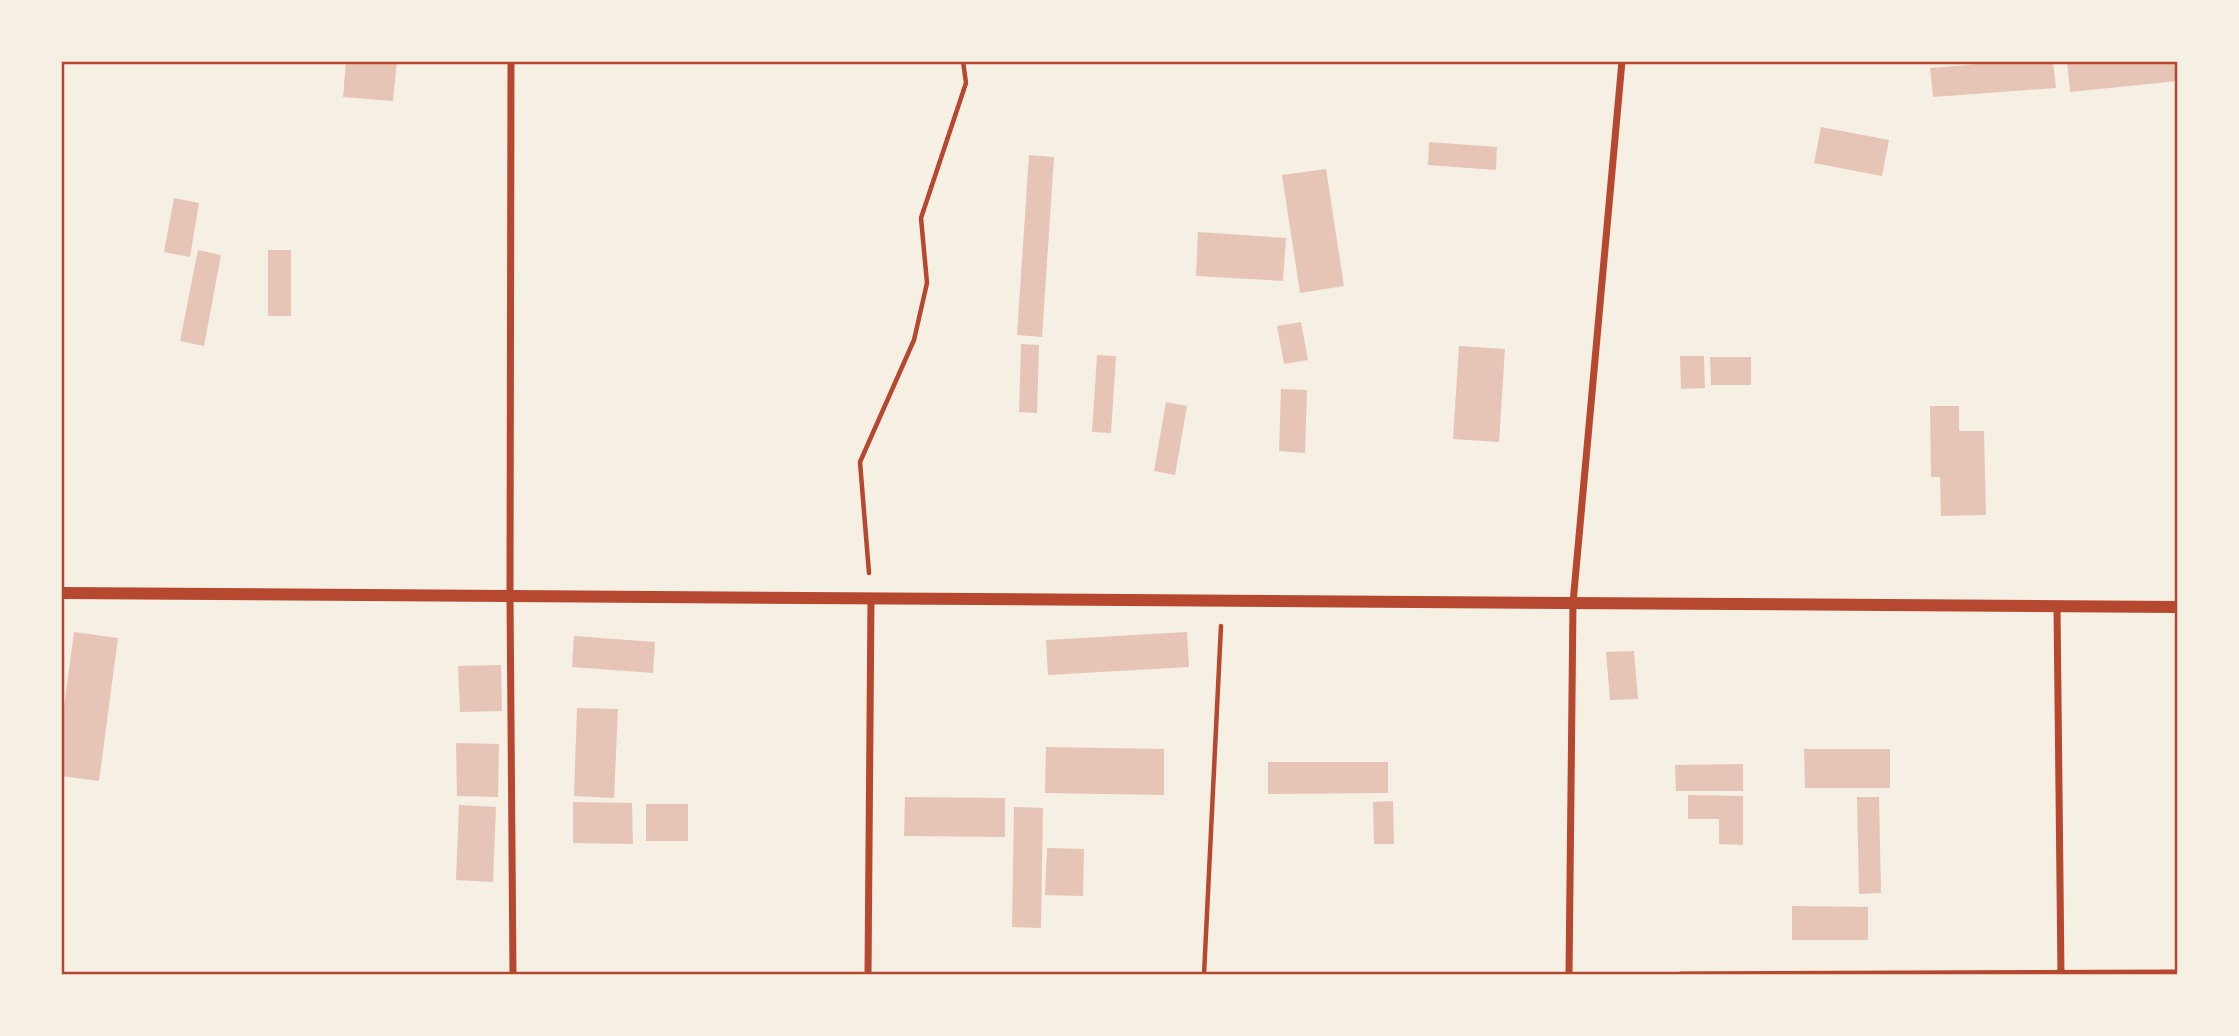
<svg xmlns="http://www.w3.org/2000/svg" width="2239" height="1036" font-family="Arial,sans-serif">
<rect width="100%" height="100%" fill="#f6efe4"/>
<path fill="#e6c5b7" d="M 346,61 L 397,61 L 393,101 L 343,97 Z
M 2015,61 L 2053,61 L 2056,88 L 1933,97 L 1930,68 Z
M 2067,61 L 2178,61 L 2178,81 L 2070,92 Z
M 1821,127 L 1889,140 L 1882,176 L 1814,163 Z
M 1429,142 L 1497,147 L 1496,170 L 1428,165 Z
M 1029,155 L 1054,157 L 1042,337 L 1017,335 Z
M 1326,169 L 1344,286 L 1300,293 L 1282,175 Z
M 174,198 L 199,203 L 190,257 L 164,252 Z
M 1198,232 L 1286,238 L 1283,281 L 1196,276 Z
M 198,250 L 221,255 L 204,346 L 180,341 Z
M 268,250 L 291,250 L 291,316 L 268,316 Z
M 1301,322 L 1308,360 L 1284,364 L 1277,326 Z
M 1021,344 L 1039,345 L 1037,413 L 1019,412 Z
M 1459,346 L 1505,349 L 1499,442 L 1453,439 Z
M 1097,355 L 1116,356 L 1111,433 L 1092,432 Z
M 1680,356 L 1704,356 L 1705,388 L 1681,389 Z
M 1710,357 L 1751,357 L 1751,385 L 1711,385 Z
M 1281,389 L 1307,390 L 1305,453 L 1279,451 Z
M 1166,402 L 1187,406 L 1175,475 L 1154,471 Z
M 1930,406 L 1959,406 L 1959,431 L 1984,431 L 1986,515 L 1941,516 L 1940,477 L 1931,477 Z
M 74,632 L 118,638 L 99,781 L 61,776 L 61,730 Z
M 1187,632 L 1189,667 L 1048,675 L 1046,640 Z
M 574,636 L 655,642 L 653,673 L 572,667 Z
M 1634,651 L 1638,699 L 1610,700 L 1606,652 Z
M 501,665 L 502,711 L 460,712 L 458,666 Z
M 577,708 L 618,709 L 614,798 L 574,796 Z
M 456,743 L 499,744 L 498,797 L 457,796 Z
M 1046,747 L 1164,749 L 1164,795 L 1045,793 Z
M 1804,749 L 1890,749 L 1890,788 L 1805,788 Z
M 1268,762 L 1388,762 L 1388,793 L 1268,794 Z
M 1743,764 L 1743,791 L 1676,791 L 1675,765 Z
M 1688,795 L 1743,796 L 1743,845 L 1719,844 L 1719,819 L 1688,819 Z
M 905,797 L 1005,798 L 1005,837 L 904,836 Z
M 1857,797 L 1879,797 L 1881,893 L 1859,894 Z
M 1393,801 L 1394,844 L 1374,844 L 1373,802 Z
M 573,802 L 632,803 L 633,844 L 573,843 Z
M 646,804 L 688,804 L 688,841 L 646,841 Z
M 459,805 L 496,807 L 493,882 L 456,880 Z
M 1014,807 L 1043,808 L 1041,928 L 1012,927 Z
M 1047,848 L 1084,849 L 1083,896 L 1045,895 Z
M 1792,906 L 1868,907 L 1868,940 L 1792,940 Z"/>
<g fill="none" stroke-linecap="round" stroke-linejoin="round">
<path stroke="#b5482f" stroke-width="4.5" d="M 869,573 L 860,462 L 914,340 L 927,283 L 921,218 L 966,83 L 963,61
M 1204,975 L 1221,626"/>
<path stroke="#b5482f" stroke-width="7" d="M 511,61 L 510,596 L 513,975
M 2057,606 L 2061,975
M 868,975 L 871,598
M 1569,975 L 1573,603 L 1622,61
M 1681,975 L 2178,973"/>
<path stroke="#b5482f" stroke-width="12" d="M 61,593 L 2178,607"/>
</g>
<rect width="2239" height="1036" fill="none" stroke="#f6efe4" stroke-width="126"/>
<rect x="63" y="63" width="2113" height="910" fill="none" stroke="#b5482f" stroke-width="2.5"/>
</svg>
